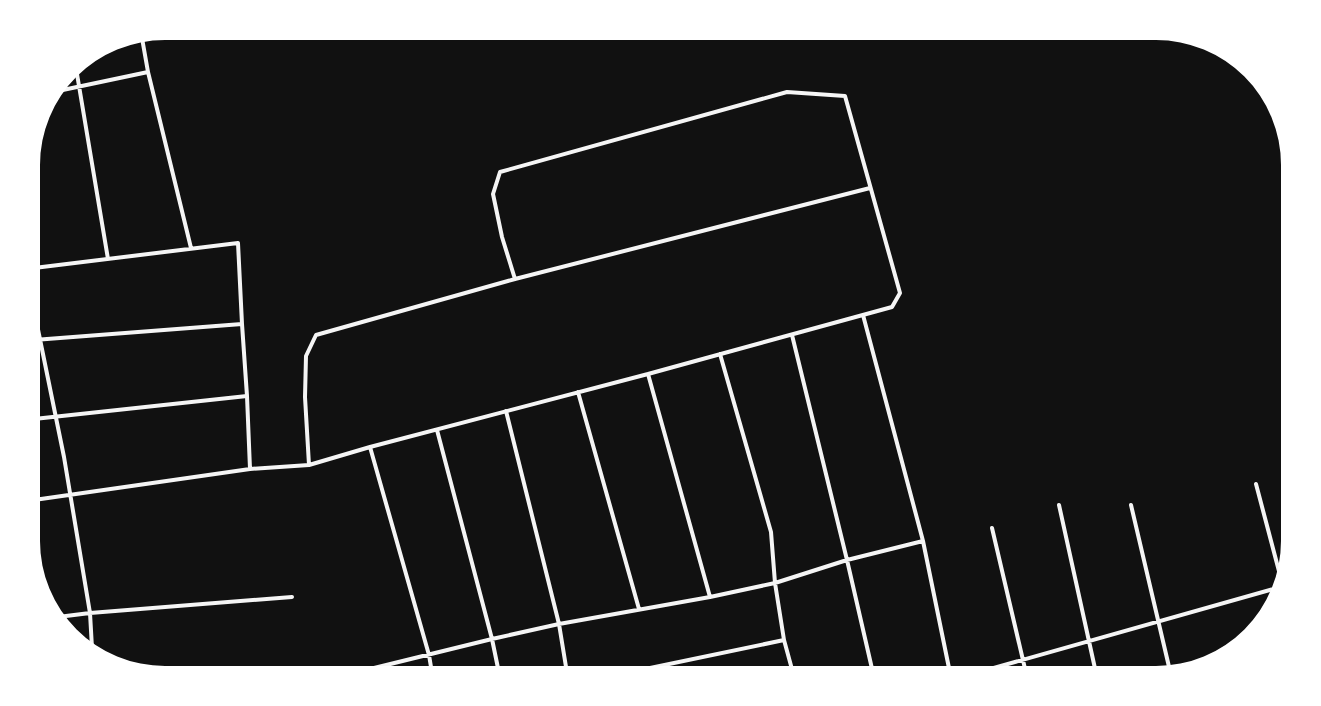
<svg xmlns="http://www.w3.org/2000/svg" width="1321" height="706" font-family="'Space Grotesk',sans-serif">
<rect width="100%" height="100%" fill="#111"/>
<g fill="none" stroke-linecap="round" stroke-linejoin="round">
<path stroke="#f5f5f5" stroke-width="4" d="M 142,38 L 148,72
M 76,68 L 108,259
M 58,91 L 148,72 L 191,248
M 34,268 L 238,243 L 242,324
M 34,310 L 64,457 L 90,613 L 92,648
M 863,315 L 923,541 L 950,673
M 792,335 L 847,560 L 873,673
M 34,340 L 242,324 L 247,396 L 250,469
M 720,354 L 771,532 L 775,583 L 784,640 L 793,673
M 648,374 L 710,597
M 578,392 L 639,609
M 506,411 L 559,624 L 567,673
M 34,419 L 247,396
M 437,430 L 492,639 L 499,673
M 370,447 L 429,655 L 432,673
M 309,465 L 305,397 L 306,356 L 316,335 L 515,279 L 870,188
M 1256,484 L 1280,575
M 34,500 L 250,469 L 309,465 L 370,447 L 648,374 L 892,307 L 900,293 L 845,96 L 787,92 L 500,172 L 493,194 L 502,237 L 515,279
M 1059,505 L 1096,673
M 1131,505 L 1170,671
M 992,528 L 1026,673
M 58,617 L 90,613 L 292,597
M 371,673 L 370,669 L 492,639 L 559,624 L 710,597 L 775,583 L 847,560 L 923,541
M 626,673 L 784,640
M 976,673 L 1277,588"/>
</g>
<path d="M0 0H1321V706H0ZM165 40H1156A125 125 0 0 1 1281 165V541A125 125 0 0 1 1156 666H165A125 125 0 0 1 40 541V165A125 125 0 0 1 165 40Z" fill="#fff" fill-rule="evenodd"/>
</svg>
